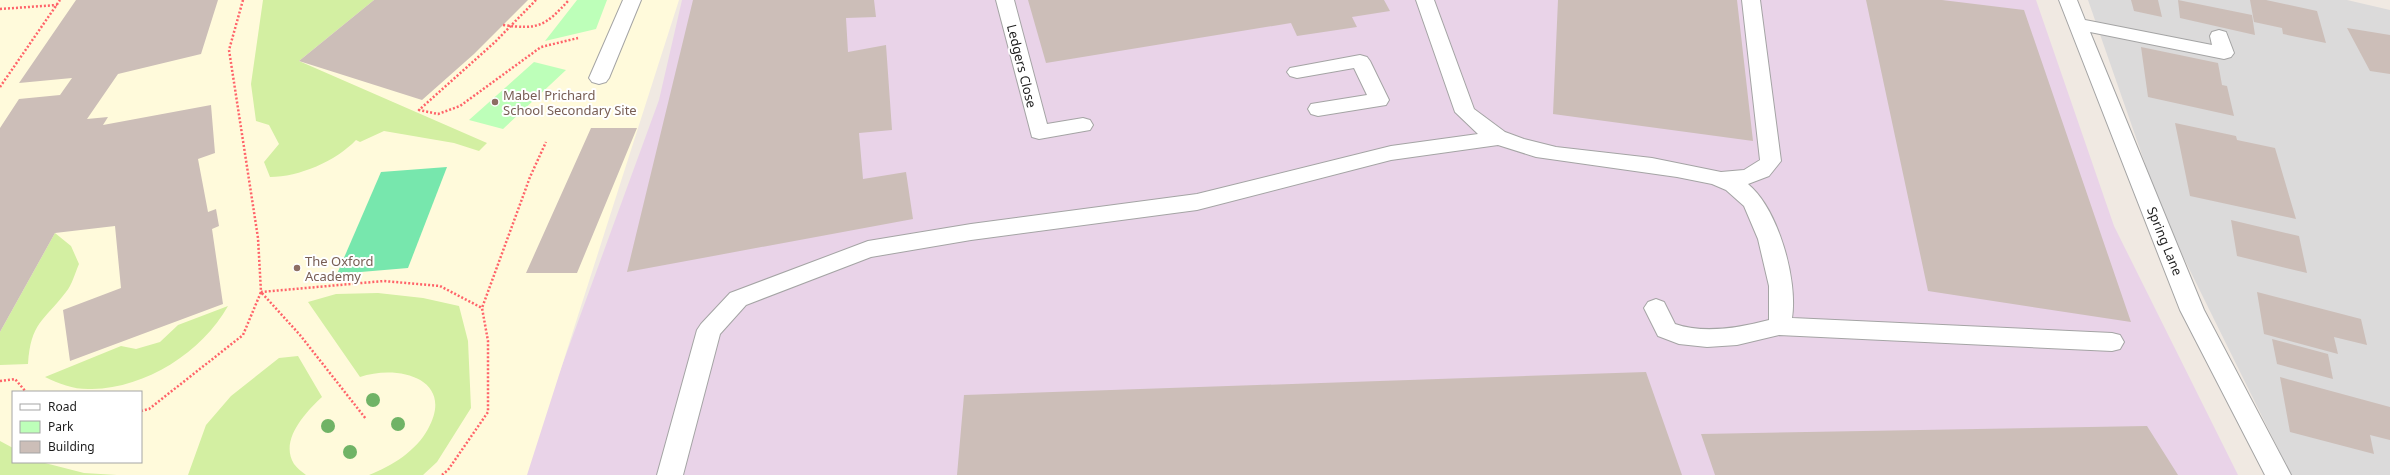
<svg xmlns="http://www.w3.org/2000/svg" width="2390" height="475" font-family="'Noto Sans',sans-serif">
<rect width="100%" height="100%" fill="#f0e9e2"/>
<path fill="#dbdada" d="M 2088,0 L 2347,0 L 2390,10 L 2390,475 L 2291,475 L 2164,218 Z"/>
<path fill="#e9d3e8" d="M 682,0 L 2036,0 L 2114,226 L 2238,475 L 522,475 L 659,100 Z"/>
<path fill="#fffadb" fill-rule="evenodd" d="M 0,0 L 679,0 L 527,475 L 0,475 ZM 13,392 L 141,392 L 141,462 L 13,462 Z"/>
<path fill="#d3efa2" d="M 263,0 L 374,0 L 299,61 L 487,143 L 479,151 L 454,143 L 384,131 L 360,142 L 356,140 C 336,161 299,177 270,177 L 264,162 L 279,144 L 269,125 L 256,121 L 251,84 Z
M 55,233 L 71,246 L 79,264 C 75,273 72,285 66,292 C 43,322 31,322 28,364 L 0,365 L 0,332 Z
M 378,293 L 423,298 L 459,306 L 468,341 L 471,408 L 437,462 L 423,475 L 369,475 C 392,466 416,451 428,429 C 456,378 397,364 360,377 L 308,302 L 336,294 Z
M 228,306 C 202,352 146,388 92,389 C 75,390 60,384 45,377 L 121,346 L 136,349 L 160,342 L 178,325 Z
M 298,356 L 322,397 C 306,412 279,440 294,464 C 297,468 302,472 306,475 L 188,475 L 206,425 L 231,396 L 279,358 Z
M 0,441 L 13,448 L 13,462 L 41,462 L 84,473 L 117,475 L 0,475 Z"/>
<path fill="#bdffb9" d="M 577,0 L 607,0 L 596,29 L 545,41 Z
M 534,62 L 566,70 L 503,129 L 469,120 Z"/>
<path fill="#77e7ad" d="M 447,167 L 408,268 L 337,274 L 381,172 Z"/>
<path fill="#ccbeb8" d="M 76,0 L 218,0 L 201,54 L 118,74 L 87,119 L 108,117 L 103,125 L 211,105 L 215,153 L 198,159 L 208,212 L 216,209 L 219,226 L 212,229 L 223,304 L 70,361 L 63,310 L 121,288 L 115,226 L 55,233 L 0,332 L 0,128 L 19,99 L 60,95 L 72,78 L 19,83 Z
M 374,0 L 528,0 L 474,54 L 422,100 L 299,61 Z
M 693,0 L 874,0 L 876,17 L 846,18 L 848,52 L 886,45 L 892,130 L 859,133 L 863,179 L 906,172 L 913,219 L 627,272 Z
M 1028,0 L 1384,0 L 1390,11 L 1352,17 L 1357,27 L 1297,36 L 1291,23 L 1046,63 Z
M 1558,0 L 1737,0 L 1753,141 L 1553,114 Z
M 1866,0 L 1942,0 L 2024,10 L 2131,322 L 1928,291 Z
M 2131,0 L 2158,0 L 2162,17 L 2134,11 Z
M 2178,0 L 2252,15 L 2255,35 L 2180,18 Z
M 2250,0 L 2266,0 L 2317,11 L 2326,43 L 2283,34 L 2282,28 L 2254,22 Z
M 2347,28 L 2390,35 L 2390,74 L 2370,71 Z
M 2141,47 L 2218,63 L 2222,85 L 2227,86 L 2234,116 L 2148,97 Z
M 2175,123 L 2236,136 L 2237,140 L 2275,148 L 2296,219 L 2190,196 Z
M 591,128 L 637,128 L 577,273 L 526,273 Z
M 2231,220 L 2299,236 L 2307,273 L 2237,256 Z
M 2257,292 L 2361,319 L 2367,345 L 2334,337 L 2338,354 L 2264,334 Z
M 2272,339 L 2328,354 L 2333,379 L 2277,364 Z
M 1646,372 L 1682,475 L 957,475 L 964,395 Z
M 2280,377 L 2390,407 L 2390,440 L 2370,435 L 2374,454 L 2290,432 Z
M 2147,426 L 2178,475 L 1715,475 L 1701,434 Z"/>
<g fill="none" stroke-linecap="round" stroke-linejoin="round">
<g stroke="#a4a4a4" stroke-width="2">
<path id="minor" d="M 623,0 L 641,0 L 609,78 L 606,82 L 599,84 L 592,82 L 589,78 Z
M 996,0 L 1014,0 L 1047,124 L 1083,118 L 1090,120 L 1093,125 L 1090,130 L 1039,139 L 1032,137 Z
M 1416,0 L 1434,0 L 1474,109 L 1505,132 L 1524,139 L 1556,147 L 1652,158 L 1721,172 L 1744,170 L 1760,160 L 1742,0 L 1760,0 L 1781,161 L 1769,176 L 1748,184 C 1778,209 1798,279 1792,318 L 2112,333 L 2120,335 L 2124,342 L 2120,349 L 2112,351 L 1779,335 L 1737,345 L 1707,347 L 1679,344 L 1658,336 L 1644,308 L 1648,302 L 1656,299 L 1664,302 L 1675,324 C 1704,334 1739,328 1769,320 L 1769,286 L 1758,239 L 1744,206 L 1726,190 L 1712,184 L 1677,177 L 1536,157 L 1498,145 L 1391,160 L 1197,210 L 971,240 L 871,257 L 746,305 L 720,334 L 683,475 L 657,475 L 697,330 L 701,324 L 730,293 L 868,241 L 971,224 L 1197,194 L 1391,146 L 1478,134 L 1455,112 Z
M 2059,0 L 2077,0 L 2085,20 L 2212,45 L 2210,36 L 2212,32 L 2219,30 L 2226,32 L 2234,53 L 2231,57 L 2224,59 L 2090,32 L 2204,310 L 2291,475 L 2265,475 L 2180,310 Z
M 1360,55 L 1367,57 L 1370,61 L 1389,100 L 1386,105 L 1318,116 L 1311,114 L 1308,109 L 1311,104 L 1367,95 L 1354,68 L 1297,78 L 1290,76 L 1287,72 L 1290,68 Z"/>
</g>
<path stroke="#ff6369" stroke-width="2.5" stroke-dasharray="2 2" stroke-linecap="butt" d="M 243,0 L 229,50 L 258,238 L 261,292 L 384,281 L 440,286 L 482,308
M 536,0 L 495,42 L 419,110 L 438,114 L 460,106 L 541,47 L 578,38
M 0,9 L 57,5
M 503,25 C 539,30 545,26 569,0
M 0,87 L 60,0
M 0,381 L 15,379 L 26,392
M 141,411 L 149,409 L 243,335 L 261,292 L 300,335 L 366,419
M 442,475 L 448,470 L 488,412 L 488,341 L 482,308 L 530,177 L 546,142"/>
<use href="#minor" fill="#fff" fill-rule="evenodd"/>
</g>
<g fill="#70b366">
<circle cx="373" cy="400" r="7"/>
<circle cx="398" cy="424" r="7"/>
<circle cx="328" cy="426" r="7"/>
<circle cx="350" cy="452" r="7"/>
</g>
<g fill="#8d6e63" stroke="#fff" stroke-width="1.5">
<circle cx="495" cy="102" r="4"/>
<circle cx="297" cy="268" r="4"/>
</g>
<g text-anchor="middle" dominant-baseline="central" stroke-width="4" stroke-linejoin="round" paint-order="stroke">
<g font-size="13" fill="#1d1d1d" stroke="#fff">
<text transform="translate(1022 66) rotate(76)">Ledgers Close</text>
<text transform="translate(2165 241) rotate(68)">Spring Lane</text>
</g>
<g font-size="13" fill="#785e54" stroke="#fff" text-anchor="start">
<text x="503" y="95">Mabel Prichard<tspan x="503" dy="15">School Secondary Site</tspan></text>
<text x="305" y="261">The Oxford<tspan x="305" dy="15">Academy</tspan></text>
</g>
</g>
<rect x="12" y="391" width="130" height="72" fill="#ffffff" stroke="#a5a5a5"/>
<rect x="20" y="404" width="20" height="6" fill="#ffffff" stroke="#a5a5a5"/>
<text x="48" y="411" font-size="12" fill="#1d1d1d">Road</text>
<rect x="20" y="421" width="20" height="12" fill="#bdffb9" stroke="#a5a5a5"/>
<text x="48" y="431" font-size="12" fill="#1d1d1d">Park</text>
<rect x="20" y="441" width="20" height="12" fill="#ccbeb8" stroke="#a5a5a5"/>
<text x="48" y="451" font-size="12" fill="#1d1d1d">Building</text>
</svg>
